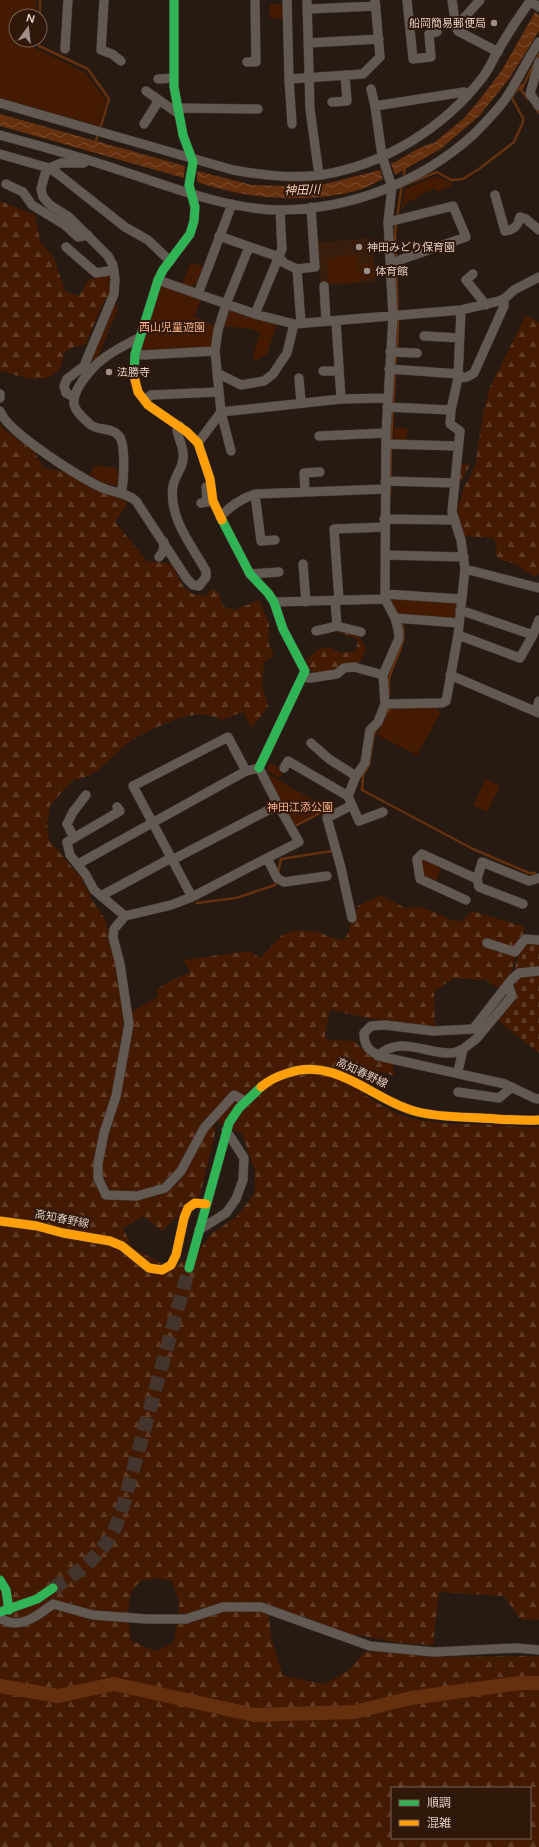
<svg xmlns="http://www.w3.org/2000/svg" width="539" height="1847" font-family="Figtree,'Noto Sans JP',sans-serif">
<defs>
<pattern id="forest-firs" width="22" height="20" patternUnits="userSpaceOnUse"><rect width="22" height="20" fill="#441b02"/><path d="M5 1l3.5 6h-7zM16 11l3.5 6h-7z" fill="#5f3b25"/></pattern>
<pattern id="cemetery-stones" width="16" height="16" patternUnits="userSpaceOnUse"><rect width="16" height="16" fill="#441b02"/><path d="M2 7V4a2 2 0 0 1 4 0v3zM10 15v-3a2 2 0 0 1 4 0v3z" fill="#5f3b25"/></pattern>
<pattern id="water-waves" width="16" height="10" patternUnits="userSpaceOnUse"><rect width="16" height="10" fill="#65300e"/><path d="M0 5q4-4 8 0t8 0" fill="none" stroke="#7b4d30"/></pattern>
</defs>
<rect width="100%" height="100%" fill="#271a12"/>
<path fill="#381c0c" d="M 372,238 L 376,282 L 321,286 L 318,242 Z"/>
<path fill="#441b02" d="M 0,0 L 37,0 L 36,16 L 16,16 L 16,40 L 35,40 L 35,48 L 86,73 L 106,101 L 99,126 L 0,98 Z
M 270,4 L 285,4 L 285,18 L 270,18 Z
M 436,176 L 452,183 L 451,186 L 438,192 L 435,189 L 418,195 L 418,198 L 407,202 L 401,210 L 405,189 Z
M 358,254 L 360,282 L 329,284 L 327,258 Z
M 191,263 L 204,267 L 198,283 L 191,287 L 182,284 Z
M 373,263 L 374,278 L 361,279 L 360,264 Z
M 160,284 L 202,298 L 194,316 L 216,327 L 212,349 L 140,352 Z
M 114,299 L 118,309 L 97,359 L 91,363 L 90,360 Z
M 228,307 L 277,323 L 267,354 L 256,360 L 253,356 L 260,333 L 252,329 L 223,326 Z
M 394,428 L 407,428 L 407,443 L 394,440 Z
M 95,465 L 117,468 L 119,483 L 116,486 L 106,484 L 89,475 Z
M 389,598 L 457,601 L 454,620 L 400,616 Z
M 437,706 L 440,714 L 417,755 L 377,735 L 391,707 Z
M 270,763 L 284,770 L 280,778 L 266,770 Z
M 268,774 L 327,808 L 295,824 L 266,775 Z
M 486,779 L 500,786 L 487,812 L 473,805 Z
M 423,858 L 441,867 L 436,882 L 422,875 L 421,864 Z"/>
<path fill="url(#forest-firs)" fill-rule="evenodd" d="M 0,201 L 35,215 L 40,241 L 54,258 L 65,291 L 79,296 L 88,280 L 112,273 L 110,292 L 101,307 L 86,344 L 75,347 L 64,352 C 63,357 63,364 60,368 C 47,388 18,375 0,371 Z
M 526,315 L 539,322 L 539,575 L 533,576 L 517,565 L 497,558 L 495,553 L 497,545 L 493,538 L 464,536 L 456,513 L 465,485 L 475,466 L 483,413 L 490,387 Z
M 0,423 L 2,428 L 34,451 L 44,468 L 64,472 L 90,488 L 127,501 L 126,506 L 115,522 L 147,561 L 172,564 C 181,582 183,596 206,596 L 212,589 L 218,592 L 223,606 L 234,610 L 259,600 L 269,624 L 268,642 L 274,656 L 264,662 L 262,687 L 268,706 L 252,728 L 243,712 L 221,720 C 213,714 197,714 188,716 C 175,718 144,733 134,739 C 113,752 99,778 73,780 L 50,805 L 47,824 L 49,840 L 82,879 L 92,900 L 105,919 L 116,963 L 124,1016 L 158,997 L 157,989 L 171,980 L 190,973 L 184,960 L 249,951 L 260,958 L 282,935 L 296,930 L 319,932 L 330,937 L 344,940 L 349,931 L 350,920 L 358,906 L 381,895 L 405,908 L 422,907 L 454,921 L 462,921 L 472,911 L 525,927 L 510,976 L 499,988 L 485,980 L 454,978 L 434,991 L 435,1026 L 384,1021 L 330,1010 L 325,1036 L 328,1040 L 354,1041 L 360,1047 L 393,1064 L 394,1076 L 375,1070 L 363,1094 C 375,1101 388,1110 401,1115 C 432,1126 464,1123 496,1125 C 511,1126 524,1128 539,1127 L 539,1620 L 520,1619 L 504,1596 L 439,1592 L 433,1645 L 400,1643 L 358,1635 L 336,1635 L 307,1617 L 283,1615 L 268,1607 L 271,1637 L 283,1676 L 325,1684 L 349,1670 L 365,1652 L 400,1653 L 429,1657 L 539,1656 L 539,1847 L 0,1847 ZM 214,1120 L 242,1134 L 255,1171 L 255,1193 L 237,1216 L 211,1234 L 196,1255 L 171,1268 L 168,1267 L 132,1247 L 123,1228 L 144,1216 L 162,1231 L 200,1195 L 215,1134 ZM 155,1578 L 172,1581 L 179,1601 L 178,1620 L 173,1644 L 154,1651 L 131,1640 C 129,1623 123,1595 140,1582 C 143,1579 151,1579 155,1578 ZM 392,1788 L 530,1788 L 530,1838 L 392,1838 Z
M 335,631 C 350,631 363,634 366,650 L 359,663 L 341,665 L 336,671 L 313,675 L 306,660 L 320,648 L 329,647 L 341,653 L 356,651 L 358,639 Z"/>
<path fill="url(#cemetery-stones)" d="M 460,463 L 470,465 L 461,481 L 457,481 Z
M 527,944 L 539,944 L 539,967 L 514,971 L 519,954 Z
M 539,974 L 539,1053 L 497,1020 L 513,1001 L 513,985 L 521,977 Z"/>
<path fill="url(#water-waves)" d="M 535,12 L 539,15 L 539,31 L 509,79 L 479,116 L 442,148 L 395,175 L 391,164 C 403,158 423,144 434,143 L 464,118 L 477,103 L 502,70 Z
M 0,114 L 185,166 L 184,178 L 0,126 Z
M 380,170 L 383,179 C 374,183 365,189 355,191 C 304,204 247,199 197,182 L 197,171 L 252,185 L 313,187 Z"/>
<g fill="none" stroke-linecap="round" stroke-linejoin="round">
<path stroke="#65300e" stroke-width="2.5" d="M 40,16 L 40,0
M 39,40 L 39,46 L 88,69 L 109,99 L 100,129
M 528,99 L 521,90 L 539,54
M 534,107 L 539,113
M 95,144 L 98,134
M 403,179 L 405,168
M 402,186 L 437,172 L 451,180 L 463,179 L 479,169 L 514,142 L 523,122 L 523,118 L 512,98 L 515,92 L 524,84
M 396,258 L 395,232 L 402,184
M 396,263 L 398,321 L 397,350
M 391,442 L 396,355
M 390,494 L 391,447
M 389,695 C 389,690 388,684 389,679 C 393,659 410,642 401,621
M 384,717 L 389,710 L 389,706
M 378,727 L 374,734 L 369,765 L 363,775 L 362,790 L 473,849 L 529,873 L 535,873
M 323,812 L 325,818
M 297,825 L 322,812 L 329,813
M 278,873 L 281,859 L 332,851 L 332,848
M 197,903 L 236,898 L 275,885 L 276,880"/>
<path stroke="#65300e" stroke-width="14" d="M 0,1686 L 58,1696 L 114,1684 L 254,1715 L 354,1712 L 411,1698 L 520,1683 L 539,1683"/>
<path stroke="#43352d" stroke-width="14" stroke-dasharray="14 7" stroke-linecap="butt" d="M 53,1588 C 76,1574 100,1557 113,1532 C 117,1524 120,1515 123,1506 L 189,1268"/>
<g stroke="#413631" stroke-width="10">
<path id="street" d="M 104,0 L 101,50 L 112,54 L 121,61
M 287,0 L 289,79
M 307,0 L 310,109 L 319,175
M 407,0 L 413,59 L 431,57 L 429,34 L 437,32
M 452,0 L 456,27 L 458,31 L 498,52
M 530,1 L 539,7
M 308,9 L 376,6
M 456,27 L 480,0
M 308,43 L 379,39
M 65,49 L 68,0
M 247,62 L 256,62 L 255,0
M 539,62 L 530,94 L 539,106
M 158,79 L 174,78
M 371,89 L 375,106
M 146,91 L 179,114
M 332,102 L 347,101 L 345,75
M 0,103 L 233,170 C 262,175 291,179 321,175 C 384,165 444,128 483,77 C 489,69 493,59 498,51 C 508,33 519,16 531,0
M 177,108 L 258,109
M 144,124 L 159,100
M 292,124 L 289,79 L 363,74 L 380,57 L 375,0
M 0,135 C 41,146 82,157 122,171 C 171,187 229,210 281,210 C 351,209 421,182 473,135 C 484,124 497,111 506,98 C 518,80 527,60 539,42
M 0,154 L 49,168 L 58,174 L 125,227 L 148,240 L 170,261
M 6,184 L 23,192 L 32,205 L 65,225 L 78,237 L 88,235
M 495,195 L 505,231 C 514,230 518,226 520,217 L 526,219 L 539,230
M 388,222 L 453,206 L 466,237 L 391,263
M 219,236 L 279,257 L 284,263 L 297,269 L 301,323
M 66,247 L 96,273 L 114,270
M 297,269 L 315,267 L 311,207
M 473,274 L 466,280 L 486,305
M 158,280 L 255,314 L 294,324 L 461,310 L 499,301 L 504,299 L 514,290 L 539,277
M 324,286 L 326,321
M 198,294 L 232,204
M 255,314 L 282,249 L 280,210
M 336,321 L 341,399
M 424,336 L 460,338
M 390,352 L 417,353
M 135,354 L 143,355 L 215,351
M 389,369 L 459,374
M 323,371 L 339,371
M 217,373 L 241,385 L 264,381 L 273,374 L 287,353 L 294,324
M 299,378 L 301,403
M 458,378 L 467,377 L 474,373 L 504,306 L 504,299
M 0,394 L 0,398
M 74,397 L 66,393 L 64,386 L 67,379 L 84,366 L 114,294 L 115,279 L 113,265 L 108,256 L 69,217 L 50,205 L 43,197 L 41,189 L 45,174 L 49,168 L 61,163 L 84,163 L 86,159
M 145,400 L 151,395 L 218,392
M 387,407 L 451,410
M 0,411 C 7,432 83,480 105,489 C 117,493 127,493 136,501 L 187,579 L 193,585 L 199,586 L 206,577 L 206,571 C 192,546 168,517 173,486 C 175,475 185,465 183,454 C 183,445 178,438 177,430 L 180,426
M 319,436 L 386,433
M 198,443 L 221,412 L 341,399 L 388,398
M 386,444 L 457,446
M 231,451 L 221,412 L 215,351 L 218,330 L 226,304 L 249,247
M 385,481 L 454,483
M 305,492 L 304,473 L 320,472
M 121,493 C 124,482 126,444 119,436 C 112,427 99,431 91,425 C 85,420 75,411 74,404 C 72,390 92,367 103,359 C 114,350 128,344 140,337
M 255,494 L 261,541 L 275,540
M 201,503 L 207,502 L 206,487
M 220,517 C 231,506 240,499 255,494 L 385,489
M 384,519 L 454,520
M 385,555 L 464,557
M 159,557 L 163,552 L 164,542
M 303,564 L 306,602
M 465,569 L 539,588
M 250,574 L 279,572
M 385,594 L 461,599
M 339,600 L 334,529 L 384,527
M 274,602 L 385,599 L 386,433 L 393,317 L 388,222 L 392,187 L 382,156 L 375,106 L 464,92 L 467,94
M 460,610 L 533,635
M 395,618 L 459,623
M 337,626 L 361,632
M 316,631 L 337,626 L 335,600
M 458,635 L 520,658 L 533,635 L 539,620
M 450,675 L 539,713
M 303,677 L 310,678 L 337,674 L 344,668 L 354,667 L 383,675
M 385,704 L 442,703 L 446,701 L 447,696 L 458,635 L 465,569 L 461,540 L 452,512 L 460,431 L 450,424 L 451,410 L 458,378 L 461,310
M 536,711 L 539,701
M 311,743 L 329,759 L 356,776
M 284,768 L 288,761 L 348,796 L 359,821 L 383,812
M 246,771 L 228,737 L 133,786 L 192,897 L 267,858
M 348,796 L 356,776 L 365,763 L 370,730 L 378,722 L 385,704 L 383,675 L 399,638 L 398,629 L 395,618 L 385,599
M 278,805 L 299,842 L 267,858 L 277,878 L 284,882 L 327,876
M 352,805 L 327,818 L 341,868 L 352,918
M 117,807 L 120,811 L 67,842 L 70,855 L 86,875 L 94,890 L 125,916 L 171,905 L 192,897
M 74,838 L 67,824 L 73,812 L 86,795
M 78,864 L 246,771 L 259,768 L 278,805 L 172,860
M 477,879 L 482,862 L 529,881 L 539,878
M 101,896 L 171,858
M 466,900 L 420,879 L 417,859 L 422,854 L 477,879 L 479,887 L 523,904
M 125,916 L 114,929 L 113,937 L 120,964 L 129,1024 L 116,1096 L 104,1133 L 98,1163 L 98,1178 L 106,1195 L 137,1196 L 165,1188 L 181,1171 L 204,1128 L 234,1095 L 245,1101
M 487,943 L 515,952 L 525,939 L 539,940
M 539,971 L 519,973 L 512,979 L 473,1029 L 433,1031 L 385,1025 L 371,1026 L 364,1033 C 364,1047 370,1052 383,1057 L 505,1084 L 534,1098 L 539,1099
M 378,1056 C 399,1035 426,1054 451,1053 C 455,1053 459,1051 463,1049
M 459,1067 L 463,1049 L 476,1039 L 512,996 L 508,984
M 458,1092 L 499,1098 L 512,1087
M 199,1230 L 226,1213 L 236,1199 L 243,1180 L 244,1158 L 226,1130
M 0,1618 C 19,1631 37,1616 53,1604 L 93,1615 L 146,1619 L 186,1619 L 223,1607 L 261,1607 L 370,1646 L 434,1652 L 517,1648 L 539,1650"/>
</g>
<g stroke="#413631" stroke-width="10">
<path id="fast" d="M 134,376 L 135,354 L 158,280 L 163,270 L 190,234 L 194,221 L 195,207 L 189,185 L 193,162 L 183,135 L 174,87 L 174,0
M 222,520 L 250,574 L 268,593 L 274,602 L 283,629 L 305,671 L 259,768
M 189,1268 L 229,1123 L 239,1108 L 261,1087
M 0,1580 L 6,1590 L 9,1610
M 0,1612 L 37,1599 L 53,1588"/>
</g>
<g stroke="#413631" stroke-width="10">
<path id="slow" d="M 134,376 L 138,392 L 148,405 L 187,432 L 198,443 L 210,479 L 213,501 L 222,520
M 261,1087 C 269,1080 278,1076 288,1073 C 337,1056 373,1101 418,1112 C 439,1117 460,1117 481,1118 C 501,1119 520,1121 539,1120
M 0,1221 L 37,1226 L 63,1233 L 110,1241 L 122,1246 L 149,1268 L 162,1270 L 171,1265 L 176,1255 L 184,1218 L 188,1208 L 195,1203 L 206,1204"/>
</g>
<use href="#street" stroke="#635953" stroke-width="9"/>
<use href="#fast" stroke="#30b455" stroke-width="9"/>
<use href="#slow" stroke="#ff9f0a" stroke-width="9"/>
</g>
<g fill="#9f8f87" stroke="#2f170a" stroke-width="1.5">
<circle cx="494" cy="23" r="4"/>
<circle cx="359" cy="247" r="4"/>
<circle cx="367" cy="271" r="4"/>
<circle cx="109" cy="372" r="4"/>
</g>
<g text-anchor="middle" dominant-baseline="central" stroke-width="4" stroke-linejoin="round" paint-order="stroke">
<g font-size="11" fill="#dfcec6" stroke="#2f170a" text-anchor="start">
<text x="486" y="23" text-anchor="end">船岡簡易郵便局</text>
<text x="367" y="247">神田みどり保育園</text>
<text x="375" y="271">体育館</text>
<text x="117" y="372">法勝寺</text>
</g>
<g font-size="11" fill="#f8b08a" stroke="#2f170a">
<text x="172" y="327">西山児童遊園</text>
<text x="300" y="807">神田江添公園</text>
</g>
<g font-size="11" fill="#dfcec6" stroke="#2f170a">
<text transform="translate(362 1073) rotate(25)">高知春野線</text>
<text transform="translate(62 1219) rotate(11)">高知春野線</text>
</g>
<g font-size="12" font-style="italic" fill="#f4cfbc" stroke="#2f170a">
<text transform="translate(302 190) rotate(-2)">神田川</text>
</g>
</g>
<rect x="391" y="1787" width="140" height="52" fill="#2f170a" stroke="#756055"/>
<rect x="399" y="1800" width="20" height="6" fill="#30b455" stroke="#756055"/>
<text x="427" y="1807" font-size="12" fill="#dfcec6">順調</text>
<rect x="399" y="1820" width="20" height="6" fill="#ff9f0a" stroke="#756055"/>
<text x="427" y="1827" font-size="12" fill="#dfcec6">混雑</text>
<g transform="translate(28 28) rotate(15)"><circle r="19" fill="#2f170a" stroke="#756055"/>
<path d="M0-3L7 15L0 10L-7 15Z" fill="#9f8f87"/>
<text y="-6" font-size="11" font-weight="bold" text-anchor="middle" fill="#dfcec6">N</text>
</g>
</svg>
